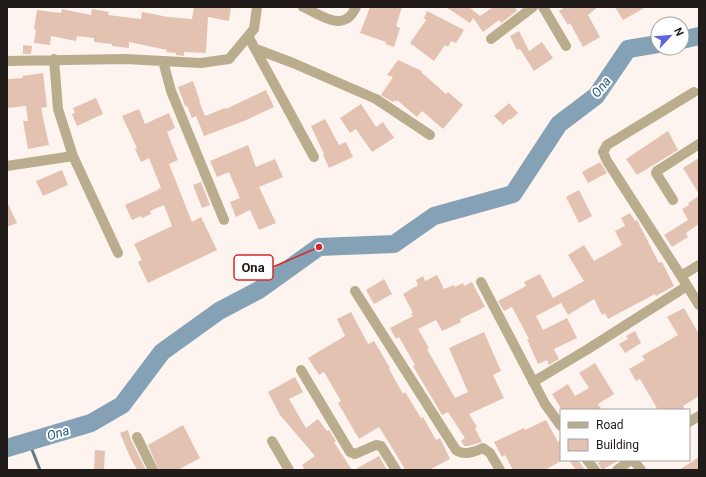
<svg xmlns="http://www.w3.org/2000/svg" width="706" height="477" font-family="Roboto,sans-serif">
<rect width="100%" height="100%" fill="#fdf4ef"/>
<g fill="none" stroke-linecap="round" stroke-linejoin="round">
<path stroke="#667986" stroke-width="3" d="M 29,442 L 40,470"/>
<path stroke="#84a1b5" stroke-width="18" d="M 682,40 L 699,36
M 7,448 L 91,423 L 122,405 L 162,352 L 219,311 L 259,290 L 319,247 L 394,244 L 434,216 L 513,194 L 559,124 L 596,96 L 628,49 L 658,44"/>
</g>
<path fill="#e3c2b2" d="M 194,7 L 231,7 L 229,21 L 208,17 L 206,53 L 184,52 L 184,56 L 176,55 L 176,53 L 166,52 L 167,50 L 129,42 L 129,48 L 112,46 L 112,44 L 94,42 L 94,38 L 77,36 L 76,41 L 51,36 L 50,45 L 34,43 L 36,30 L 34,29 L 37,10 L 61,13 L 62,9 L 91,15 L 92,9 L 109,12 L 108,15 L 141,19 L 142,12 L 168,17 L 192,19 Z
M 370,7 L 402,7 L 396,26 L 400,28 L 394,47 L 385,44 L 386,42 L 360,33 Z
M 446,7 L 469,7 L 480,16 L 493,7 L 515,7 L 517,11 L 501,23 L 499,20 L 483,32 L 473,18 L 470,23 Z
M 565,7 L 598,7 L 588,15 L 600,37 L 583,47 L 570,23 L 568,25 L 559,11 Z
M 615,7 L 646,7 L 623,20 Z
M 427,11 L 464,30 L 456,43 L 451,41 L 448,47 L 445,45 L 434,61 L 410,43 L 426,20 L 424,18 Z
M 519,31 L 529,51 L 542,42 L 553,58 L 534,71 L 520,49 L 517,50 L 510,36 Z
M 23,45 L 32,46 L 31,54 L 23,54 Z
M 398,60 L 422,71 L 421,72 L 446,94 L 448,92 L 463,105 L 443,129 L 422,111 L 417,117 L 397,100 L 396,102 L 394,100 L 393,102 L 381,95 L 393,77 L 387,75 Z
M 43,73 L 47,107 L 41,108 L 49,145 L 28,149 L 23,121 L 28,121 L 26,106 L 7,108 L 7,79 L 23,78 L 22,76 Z
M 193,81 L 200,101 L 199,101 L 205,116 L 225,108 L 226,109 L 266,90 L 274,107 L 244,121 L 204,136 L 196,116 L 192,118 L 187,106 L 185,106 L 178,87 Z
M 96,98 L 103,114 L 77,126 L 72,114 L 75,113 L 73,108 Z
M 509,103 L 518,113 L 510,120 L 509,119 L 503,125 L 494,116 Z
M 361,104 L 376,127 L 383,122 L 394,138 L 372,152 L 356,129 L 350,133 L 340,118 Z
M 139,109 L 145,124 L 169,113 L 175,128 L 167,132 L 178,160 L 169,164 L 192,222 L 201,217 L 217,250 L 148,283 L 138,262 L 142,260 L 134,244 L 172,226 L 164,205 L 150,211 L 151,214 L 142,218 L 141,216 L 132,220 L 125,205 L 158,190 L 158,189 L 161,188 L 149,158 L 141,162 L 135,149 L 137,148 L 122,116 Z
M 325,119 L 339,145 L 346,142 L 353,157 L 329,168 L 323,154 L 324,154 L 311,126 Z
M 668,131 L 678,150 L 637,175 L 626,159 Z
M 248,145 L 256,167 L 275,159 L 283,177 L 259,187 L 276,223 L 259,230 L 250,210 L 236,217 L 230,202 L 240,198 L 229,172 L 217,177 L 210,161 Z
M 699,158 L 699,194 L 683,168 Z
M 600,162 L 607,173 L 588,183 L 582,172 Z
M 62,170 L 68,185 L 43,196 L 36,181 Z
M 201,182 L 210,205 L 202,208 L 193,185 Z
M 579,190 L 592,216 L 579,223 L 566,197 Z
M 699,196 L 699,224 L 686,233 L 688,237 L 672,247 L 664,235 L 688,220 L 682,209 L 689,205 L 688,203 Z
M 7,202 L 17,223 L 7,227 Z
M 630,213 L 635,221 L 637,220 L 659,263 L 662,262 L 674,286 L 656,296 L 655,294 L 608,319 L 605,313 L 602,315 L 594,299 L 568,315 L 561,303 L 536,316 L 543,330 L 567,318 L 577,338 L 554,349 L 559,359 L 549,365 L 547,360 L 538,364 L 527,339 L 529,339 L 512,307 L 504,311 L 498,301 L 526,286 L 524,282 L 540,274 L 553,298 L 584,281 L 568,255 L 584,245 L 594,261 L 622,245 L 615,231 L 625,226 L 621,218 Z
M 437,275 L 444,289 L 454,285 L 455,287 L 463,283 L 464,286 L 472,282 L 485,307 L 460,319 L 461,322 L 442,331 L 436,320 L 418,329 L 429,348 L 427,349 L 455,398 L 468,392 L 449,348 L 484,332 L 501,371 L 493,375 L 504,398 L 469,414 L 477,427 L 475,428 L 482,442 L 468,446 L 464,446 L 461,441 L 465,438 L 448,412 L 442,415 L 413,366 L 415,365 L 399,337 L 396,339 L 390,328 L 413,316 L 411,313 L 413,313 L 403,294 L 418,285 L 416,280 L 423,276 L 425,281 Z
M 384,279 L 392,294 L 374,304 L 366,290 Z
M 684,308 L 699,334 L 699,396 L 683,406 L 685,410 L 658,410 L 640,379 L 636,381 L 629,369 L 645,360 L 642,356 L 678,335 L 667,317 Z
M 351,312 L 368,344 L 374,341 L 390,368 L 389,369 L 403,394 L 405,392 L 421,418 L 423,417 L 436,440 L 440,438 L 450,459 L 429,470 L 405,470 L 399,459 L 379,427 L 359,439 L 338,403 L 341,401 L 324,372 L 319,375 L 308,358 L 345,336 L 337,319 Z
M 635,331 L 641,343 L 625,353 L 619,344 L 628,339 L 626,336 Z
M 595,363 L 614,394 L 598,404 L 602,410 L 562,410 L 552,394 L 568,384 L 575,396 L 589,388 L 579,373 Z
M 295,377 L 303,392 L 289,399 L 306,428 L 318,419 L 327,431 L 329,430 L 336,441 L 334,442 L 352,470 L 305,470 L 302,465 L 315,456 L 280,415 L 268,392 Z
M 546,420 L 558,442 L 561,440 L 561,461 L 545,470 L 513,470 L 505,455 L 502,457 L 494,442 L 524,428 L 525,430 Z
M 183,425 L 200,458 L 178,470 L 159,470 L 148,445 Z
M 128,430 L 131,440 L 146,470 L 137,470 L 130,457 L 120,433 Z
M 95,450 L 105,451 L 104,470 L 94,470 Z
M 379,456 L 387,470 L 354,470 Z
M 699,457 L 699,470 L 679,470 Z
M 569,460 L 578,460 L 585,470 L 576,470 Z
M 603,460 L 619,460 L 602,470 L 598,463 Z"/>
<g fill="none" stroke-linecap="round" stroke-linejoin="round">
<path stroke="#baad8d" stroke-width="10" d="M 303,7 C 315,12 334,26 346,19 C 351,17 354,11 356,7
M 543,7 L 566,46
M 248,36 L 314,157
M 491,39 L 533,7
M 256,49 L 293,63 L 376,99 L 430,135
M 54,59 L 58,109 L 73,156 L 118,253
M 7,61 L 125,59 L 201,63 L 229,59 L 254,29 L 257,7
M 163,61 L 171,91 L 224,220
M 7,166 L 73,156
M 673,200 L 656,173 L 657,171 L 699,144
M 699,265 L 681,276 L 699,305
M 681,276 L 607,161 L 603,152 L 607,145 L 694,92
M 481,282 L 545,404 L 561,426
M 355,291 L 456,450 C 464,456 474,452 483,448 L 490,453 L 500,470
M 301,370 L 350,452 L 355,454 L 376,445 L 381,446 L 396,470
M 533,382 L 588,349 L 687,286
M 689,422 L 699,416
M 137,437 L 153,470
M 272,441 L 289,470
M 587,460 L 595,470
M 633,460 L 641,470
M 617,470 L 631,460"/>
</g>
<g text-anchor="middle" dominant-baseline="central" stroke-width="4" stroke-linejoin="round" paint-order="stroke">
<g font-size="13" font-style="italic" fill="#275978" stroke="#fff">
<text transform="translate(601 87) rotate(-51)">Ona</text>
<text transform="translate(58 433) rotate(-16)">Ona</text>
</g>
</g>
<path fill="none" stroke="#d62828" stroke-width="1.5" d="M319 247L273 267"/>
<circle fill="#d62828" stroke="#fff" stroke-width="1.5" cx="319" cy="247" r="4"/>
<rect fill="#fff" stroke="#d62828" stroke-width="1.5" x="234" y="255" width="39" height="25" rx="4"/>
<g font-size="13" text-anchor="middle" font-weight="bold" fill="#211b19">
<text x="253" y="272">Ona</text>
</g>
<rect width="706" height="477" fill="none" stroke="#211b19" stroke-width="16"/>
<rect x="560" y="409" width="130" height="52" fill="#ffffff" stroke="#a6a4a3"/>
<rect x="568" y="422" width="20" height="6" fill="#baad8d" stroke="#a6a4a3"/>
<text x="596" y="429" font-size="12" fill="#211b19">Road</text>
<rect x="568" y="439" width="20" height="12" fill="#e3c2b2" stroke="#a6a4a3"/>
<text x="596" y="449" font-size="12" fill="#211b19">Building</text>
<g transform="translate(670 36) rotate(64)"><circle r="19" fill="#ffffff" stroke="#a6a4a3"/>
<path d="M0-3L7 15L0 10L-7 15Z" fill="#5f64dd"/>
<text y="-6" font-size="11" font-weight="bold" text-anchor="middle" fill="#211b19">N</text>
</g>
</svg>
